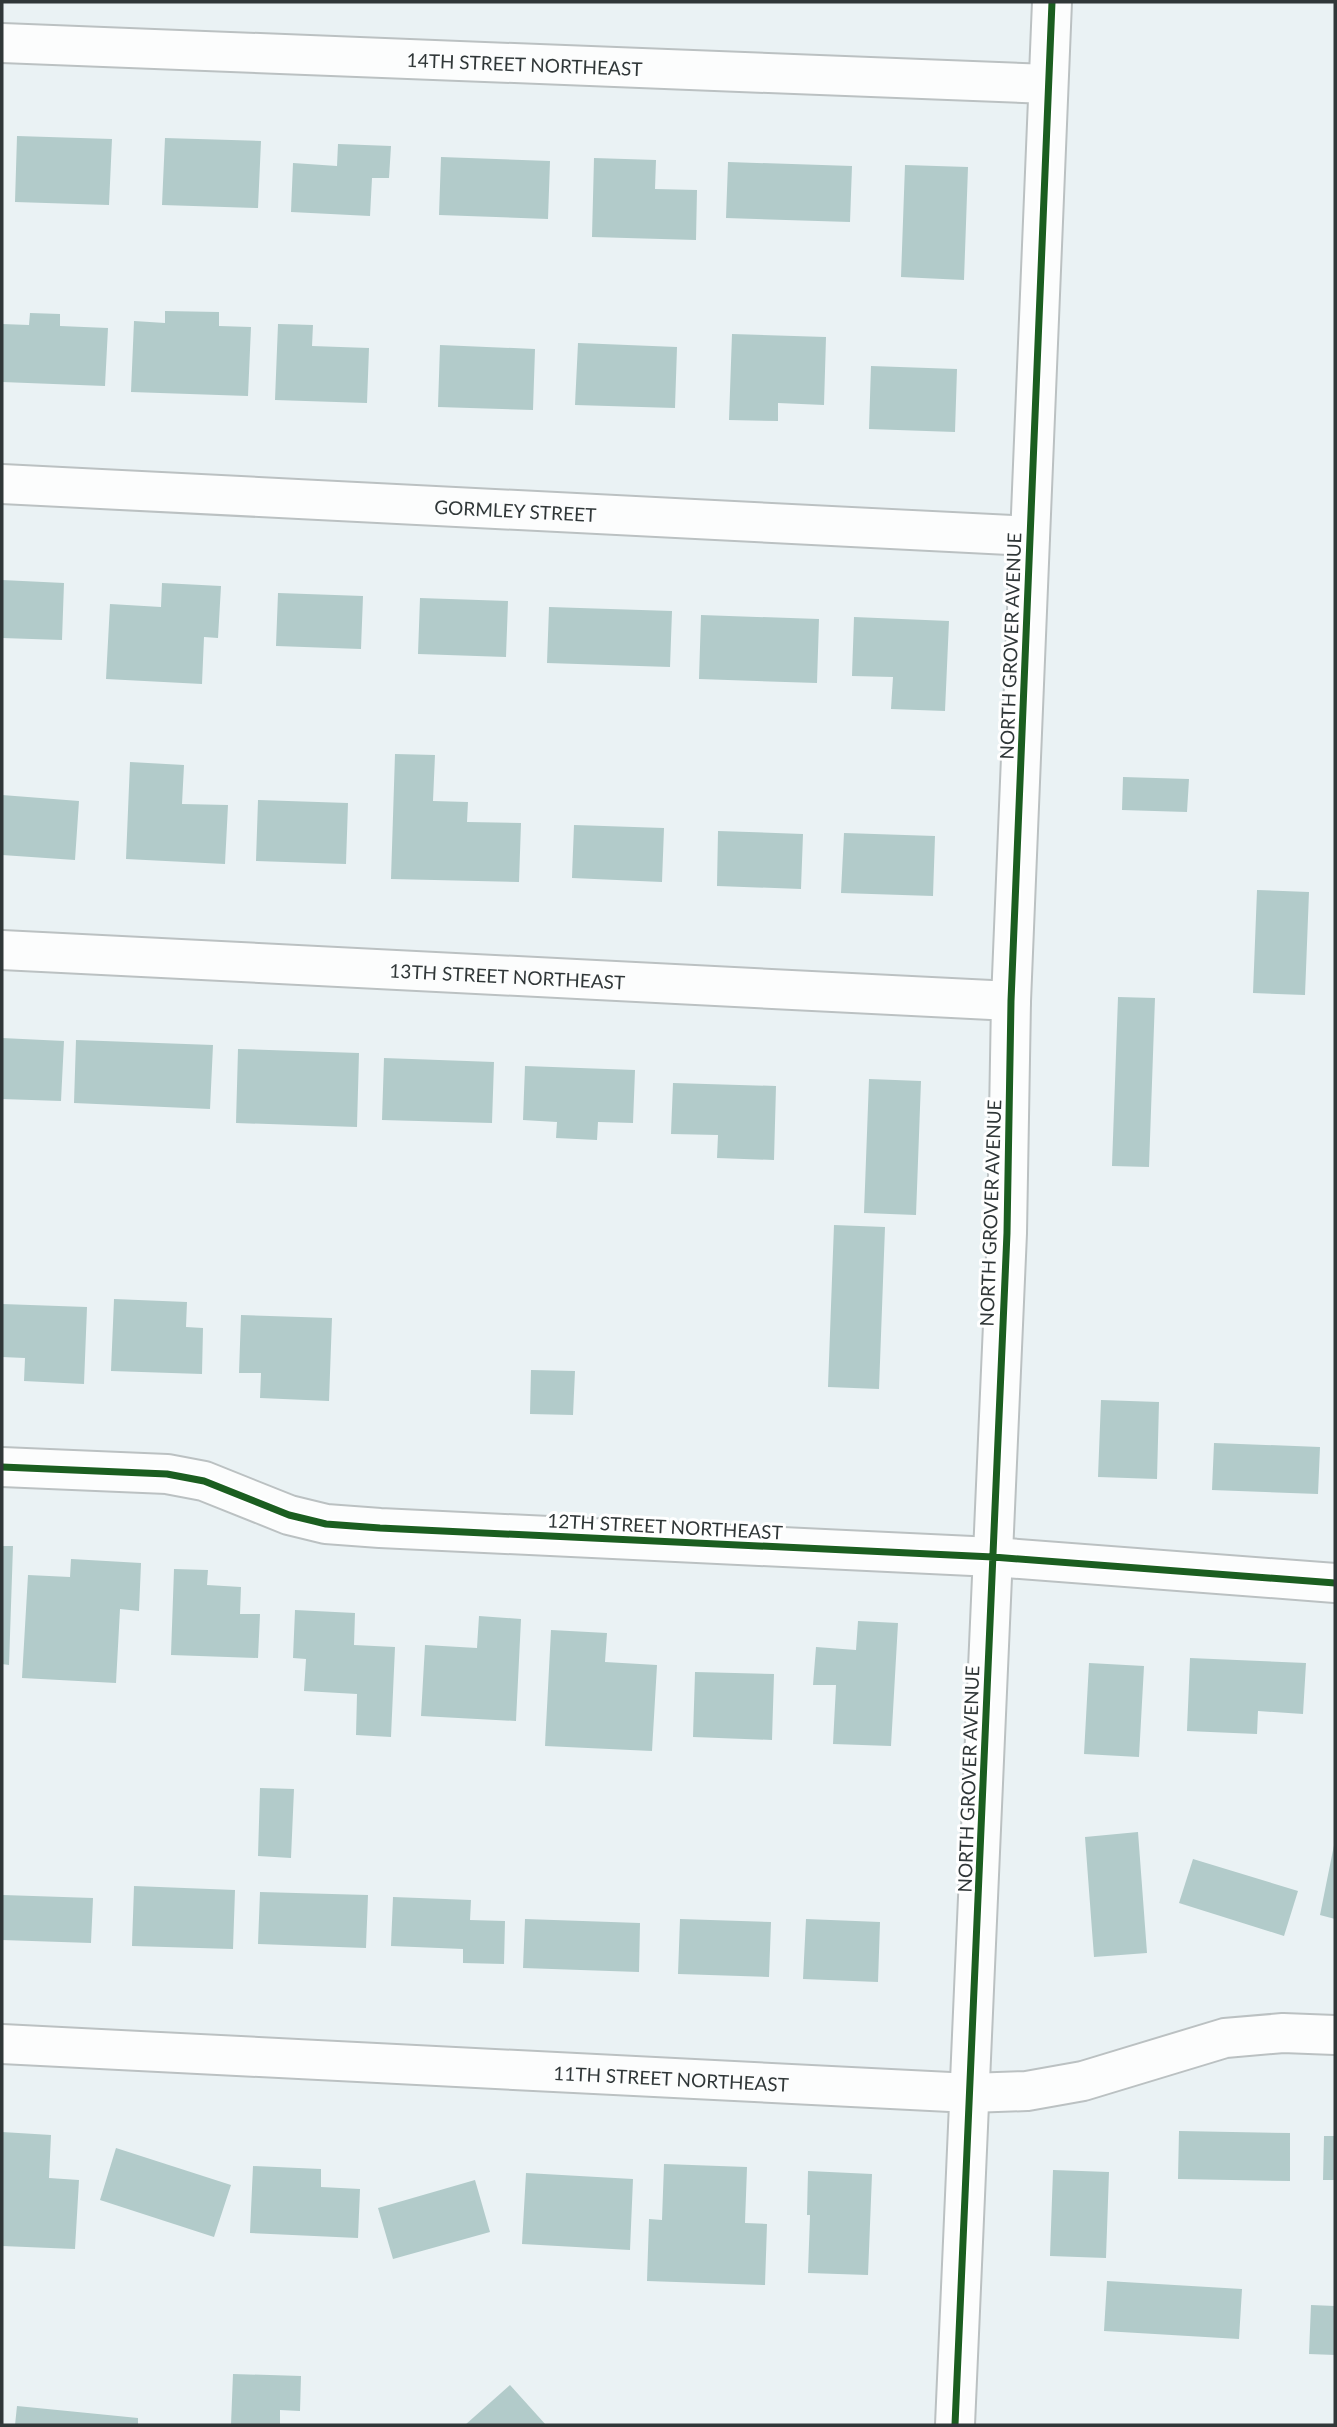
<svg xmlns="http://www.w3.org/2000/svg" width="1337" height="2427" font-family="Lato,sans-serif">
<rect width="100%" height="100%" fill="#eaf2f4"/>
<path fill="#b2cbca" d="M 17,136 L 112,139 L 109,205 L 15,202 Z
M 165,138 L 261,141 L 258,208 L 162,205 Z
M 338,144 L 391,146 L 389,178 L 372,178 L 370,216 L 291,212 L 293,163 L 337,166 Z
M 441,157 L 550,161 L 548,219 L 439,215 Z
M 594,158 L 656,160 L 655,189 L 697,190 L 696,240 L 592,237 Z
M 728,162 L 852,166 L 850,222 L 726,218 Z
M 905,165 L 968,167 L 964,280 L 901,277 Z
M 165,311 L 219,312 L 219,326 L 251,327 L 248,396 L 131,392 L 134,321 L 165,323 Z
M 30,313 L 60,314 L 60,326 L 108,328 L 105,386 L 2,382 L 2,324 L 29,325 Z
M 278,324 L 313,325 L 312,346 L 369,348 L 367,403 L 275,400 Z
M 732,334 L 826,337 L 824,405 L 778,403 L 778,421 L 729,420 Z
M 578,343 L 677,347 L 675,408 L 575,405 Z
M 440,345 L 535,349 L 533,410 L 438,407 Z
M 871,366 L 957,369 L 955,432 L 869,429 Z
M 2,580 L 64,583 L 62,640 L 2,638 Z
M 162,583 L 221,586 L 218,638 L 204,637 L 202,684 L 106,679 L 110,604 L 161,607 Z
M 278,593 L 363,596 L 361,649 L 276,646 Z
M 420,598 L 508,601 L 506,657 L 418,654 Z
M 549,607 L 672,611 L 670,667 L 547,663 Z
M 701,615 L 819,619 L 817,683 L 699,679 Z
M 854,617 L 949,621 L 945,711 L 891,709 L 893,677 L 852,676 Z
M 395,754 L 435,755 L 433,801 L 468,802 L 467,822 L 521,823 L 519,882 L 391,879 Z
M 130,762 L 184,765 L 182,804 L 228,805 L 225,864 L 126,859 Z
M 1123,777 L 1189,779 L 1187,812 L 1122,810 Z
M 2,795 L 79,801 L 75,860 L 2,855 Z
M 258,800 L 348,803 L 346,864 L 256,861 Z
M 574,825 L 664,828 L 662,882 L 572,878 Z
M 718,831 L 803,834 L 801,889 L 717,886 Z
M 844,833 L 935,836 L 933,896 L 841,893 Z
M 1257,890 L 1309,892 L 1305,995 L 1253,993 Z
M 1118,997 L 1155,998 L 1149,1167 L 1112,1166 Z
M 2,1038 L 64,1041 L 61,1101 L 2,1099 Z
M 76,1040 L 213,1045 L 210,1109 L 74,1103 Z
M 238,1049 L 359,1053 L 357,1127 L 236,1123 Z
M 384,1058 L 494,1062 L 492,1123 L 382,1120 Z
M 525,1066 L 635,1070 L 633,1123 L 598,1122 L 597,1140 L 556,1138 L 557,1122 L 523,1120 Z
M 869,1079 L 921,1081 L 916,1215 L 864,1213 Z
M 673,1083 L 776,1086 L 774,1160 L 717,1158 L 718,1135 L 671,1134 Z
M 834,1225 L 885,1227 L 879,1389 L 828,1387 Z
M 114,1299 L 187,1302 L 186,1327 L 203,1328 L 202,1374 L 111,1371 Z
M 2,1304 L 87,1307 L 84,1384 L 24,1381 L 25,1358 L 2,1357 Z
M 241,1315 L 332,1318 L 329,1401 L 260,1398 L 261,1373 L 239,1373 Z
M 531,1370 L 575,1371 L 573,1415 L 530,1414 Z
M 1101,1400 L 1159,1402 L 1157,1479 L 1098,1477 Z
M 1214,1443 L 1320,1447 L 1318,1494 L 1212,1490 Z
M 2,1546 L 13,1546 L 9,1665 L 2,1664 Z
M 71,1559 L 141,1563 L 139,1611 L 120,1609 L 116,1683 L 22,1678 L 28,1575 L 70,1577 Z
M 174,1569 L 208,1570 L 207,1585 L 241,1587 L 240,1614 L 260,1614 L 258,1658 L 171,1655 Z
M 295,1610 L 355,1613 L 354,1645 L 395,1647 L 391,1737 L 356,1735 L 357,1694 L 304,1691 L 306,1659 L 293,1658 Z
M 479,1616 L 521,1619 L 516,1721 L 421,1716 L 425,1645 L 477,1648 Z
M 858,1621 L 898,1623 L 891,1746 L 833,1744 L 836,1685 L 813,1685 L 816,1647 L 856,1650 Z
M 551,1630 L 607,1633 L 605,1662 L 657,1665 L 652,1751 L 545,1746 Z
M 1190,1658 L 1306,1663 L 1303,1714 L 1258,1711 L 1257,1734 L 1187,1731 Z
M 1089,1663 L 1144,1666 L 1139,1757 L 1084,1754 Z
M 695,1672 L 774,1674 L 772,1740 L 693,1737 Z
M 260,1788 L 294,1789 L 291,1858 L 258,1856 Z
M 1138,1832 L 1147,1953 L 1094,1957 L 1085,1837 Z
M 1334,1845 L 1335,1845 L 1335,1919 L 1320,1915 Z
M 1193,1859 L 1298,1891 L 1284,1936 L 1179,1903 Z
M 134,1886 L 235,1890 L 233,1949 L 132,1946 Z
M 260,1892 L 368,1895 L 366,1948 L 258,1944 Z
M 3,1895 L 93,1898 L 91,1943 L 2,1940 Z
M 393,1897 L 471,1900 L 470,1920 L 505,1921 L 504,1964 L 463,1963 L 463,1949 L 391,1946 Z
M 525,1919 L 640,1923 L 639,1972 L 523,1968 Z
M 680,1919 L 771,1922 L 769,1977 L 678,1974 Z
M 806,1919 L 880,1922 L 878,1982 L 803,1979 Z
M 1179,2131 L 1290,2133 L 1290,2181 L 1178,2179 Z
M 2,2132 L 51,2135 L 49,2178 L 79,2180 L 75,2249 L 2,2246 Z
M 1324,2136 L 1335,2136 L 1335,2180 L 1323,2180 Z
M 116,2148 L 231,2185 L 214,2237 L 100,2200 Z
M 664,2164 L 747,2167 L 745,2223 L 767,2224 L 765,2285 L 647,2281 L 649,2219 L 662,2220 Z
M 253,2166 L 321,2169 L 321,2187 L 360,2189 L 358,2238 L 250,2233 Z
M 1053,2170 L 1109,2172 L 1106,2258 L 1050,2256 Z
M 808,2171 L 872,2174 L 868,2275 L 808,2273 L 810,2215 L 807,2215 Z
M 526,2173 L 633,2179 L 630,2250 L 522,2244 Z
M 475,2180 L 490,2232 L 393,2259 L 378,2208 Z
M 1107,2281 L 1242,2289 L 1239,2339 L 1104,2331 Z
M 1311,2305 L 1335,2306 L 1335,2355 L 1309,2354 Z
M 233,2374 L 301,2376 L 300,2411 L 280,2410 L 280,2425 L 231,2425 Z
M 510,2385 L 546,2425 L 465,2425 Z
M 17,2406 L 138,2418 L 138,2425 L 15,2425 Z"/>
<g fill="none" stroke-linecap="round" stroke-linejoin="round">
<g stroke="#bbc1c2" stroke-width="42">
<g id="minor">
<path id="s1" d="M 2,43 L 1048,84"/>
<path id="s2" d="M 2,484 L 1030,536"/>
<path id="s3" d="M 2,950 L 1011,1001"/>
<path d="M 2,1467 L 167,1474 L 204,1481 L 289,1515 L 326,1524 L 380,1528 L 993,1557 L 1335,1583"/>
<path id="s4" d="M 2,2044 L 970,2093 L 1027,2091 L 1083,2081 L 1225,2038 L 1283,2033 L 1335,2035"/>
<path d="M 955,2425 L 1007,1233 L 1011,1001 L 1052,2"/>
</g>
</g>
<use href="#minor" stroke="#fcfdfd" stroke-width="38"/>
<g stroke="#fff" stroke-width="11">
<path id="cycleway" d="M 2,1467 L 167,1474 L 204,1481 L 289,1515 L 326,1524 L 380,1528 L 993,1557 L 1335,1583
M 955,2425 L 1007,1233 L 1011,1001 L 1052,2"/>
</g>
<use href="#cycleway" stroke="#1b5e20" stroke-width="7"/>
</g>
<g text-anchor="middle" dominant-baseline="central" stroke-width="6" stroke-linejoin="round" paint-order="stroke">
<g font-size="19" fill="#303738" stroke="#fff">
<text stroke="none"><textPath href="#s1" startOffset="523">14TH STREET NORTHEAST</textPath></text>
<text stroke="none"><textPath href="#s2" startOffset="514">GORMLEY STREET</textPath></text>
<text transform="translate(1010 646) rotate(-88)">NORTH GROVER AVENUE</text>
<text stroke="none"><textPath href="#s3" startOffset="506">13TH STREET NORTHEAST</textPath></text>
<text transform="translate(990 1213) rotate(-88)">NORTH GROVER AVENUE</text>
<text transform="translate(665 1526) rotate(3)">12TH STREET NORTHEAST</text>
<text transform="translate(968 1779) rotate(-88)">NORTH GROVER AVENUE</text>
<text stroke="none"><textPath href="#s4" startOffset="670">11TH STREET NORTHEAST</textPath></text>
</g>
</g>
<rect width="1337" height="2427" fill="none" stroke="#303738" stroke-width="7"/>
</svg>
